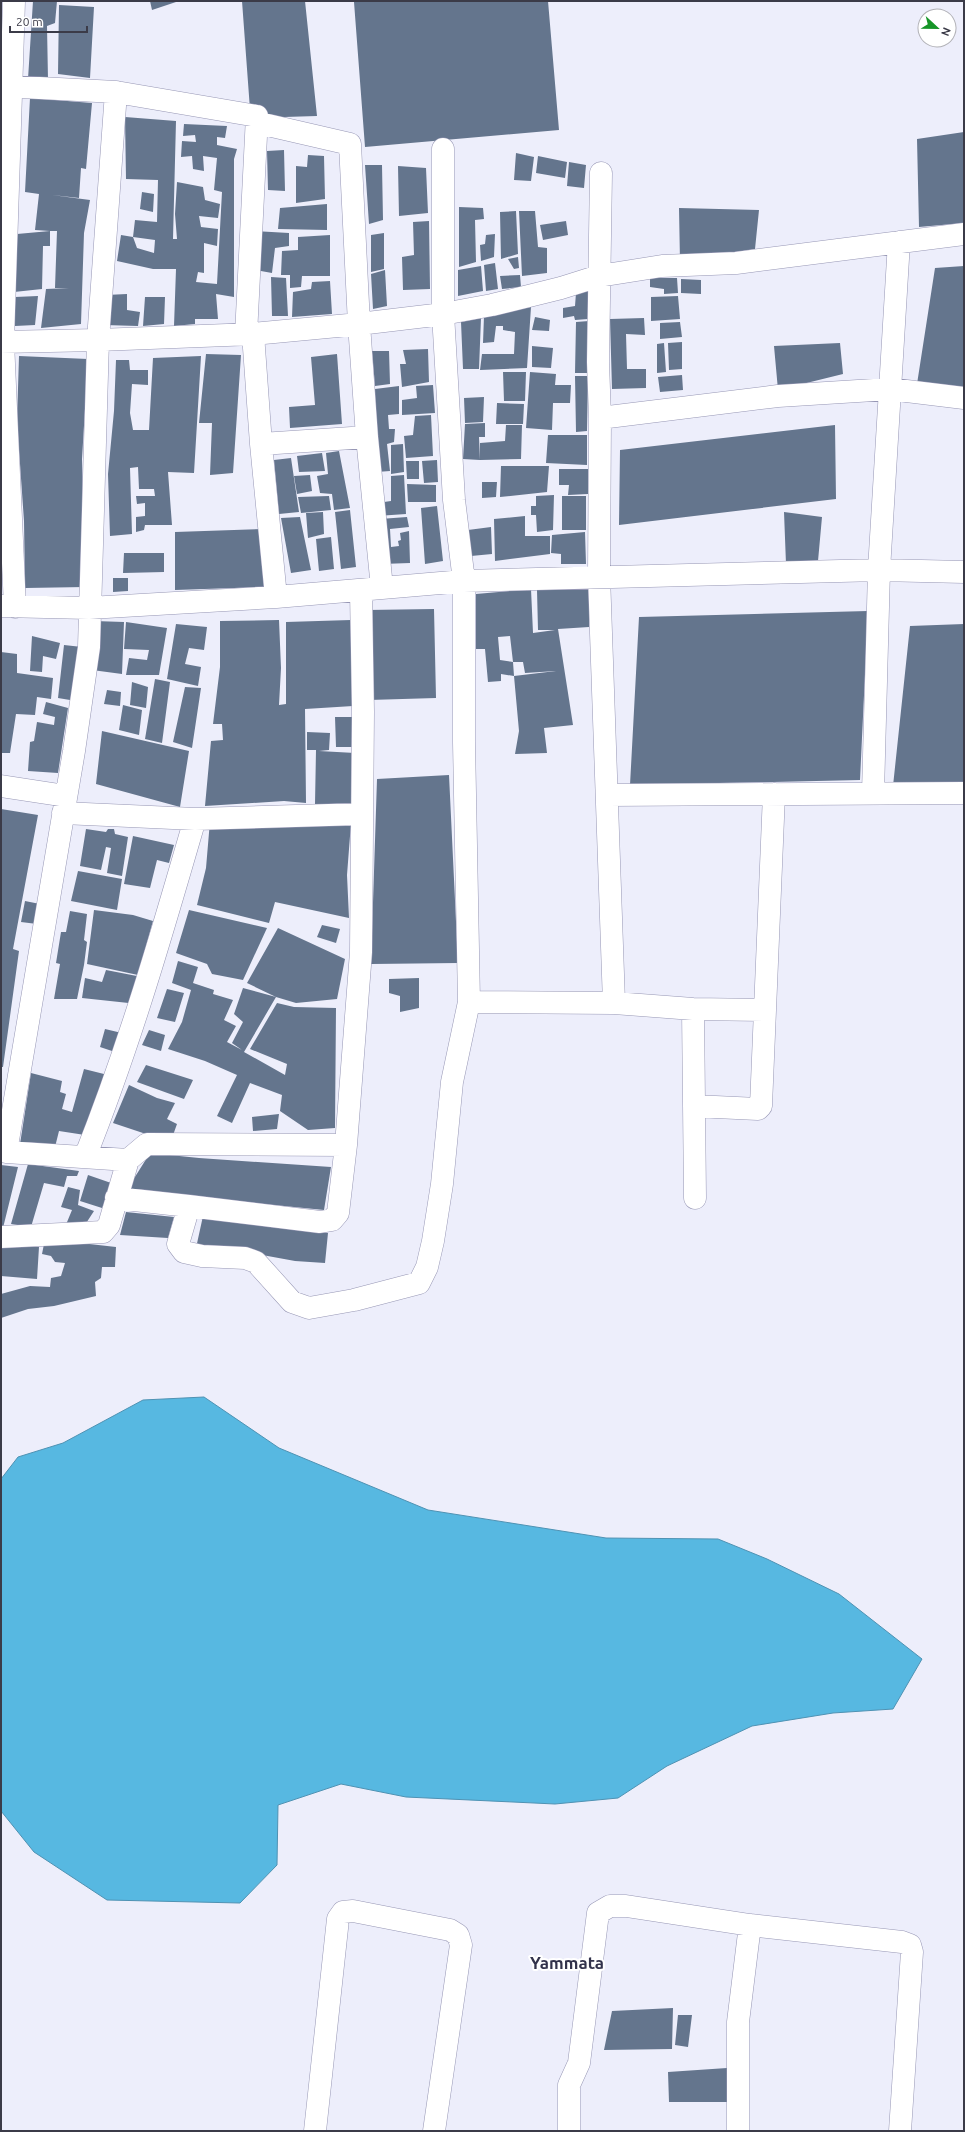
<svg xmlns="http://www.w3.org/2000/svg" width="965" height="2132" font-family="Ubuntu,sans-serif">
<rect width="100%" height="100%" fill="#edeefb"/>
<path fill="#57b8e1" stroke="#4f92b3" d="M 204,1397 L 279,1448 L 428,1510 L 606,1538 L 718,1539 L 767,1559 L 839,1594 L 922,1659 L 893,1709 L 833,1713 L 752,1726 L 667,1766 L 618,1798 L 555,1804 L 406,1797 L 341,1784 L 278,1805 L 277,1865 L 240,1903 L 107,1900 L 34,1852 L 1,1811 L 1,1479 L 18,1457 L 63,1443 L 143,1400 Z"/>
<path fill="#64758d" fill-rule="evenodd" d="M 33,1 L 57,1 L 55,23 L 47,26 L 48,80 L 28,79 Z
M 150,1 L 179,1 L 152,10 Z
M 242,1 L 305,1 L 317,116 L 284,117 L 251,123 Z
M 364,1 L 548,1 L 559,130 L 365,147 L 354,2 Z
M 59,5 L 94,7 L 90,78 L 58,74 Z
M 30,98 L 92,103 L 86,169 L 81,168 L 79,198 L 52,195 L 90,200 L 84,233 L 81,324 L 41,328 L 46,289 L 69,288 L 55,288 L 57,231 L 50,231 L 50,246 L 43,246 L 42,289 L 14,292 L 17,234 L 50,231 L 35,230 L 39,194 L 25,192 Z
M 125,117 L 176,121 L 173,239 L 177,239 L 175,214 L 177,182 L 203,187 L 205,200 L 220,204 L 218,218 L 199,216 L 201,227 L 218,229 L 217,246 L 204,243 L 204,273 L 198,272 L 196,282 L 217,284 L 222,192 L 214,190 L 217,158 L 203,156 L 204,171 L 193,169 L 192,156 L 181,157 L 182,141 L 196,142 L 195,135 L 183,136 L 184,124 L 227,126 L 225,138 L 217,137 L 217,145 L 237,149 L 234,159 L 234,297 L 216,294 L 218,319 L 195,319 L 195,324 L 174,326 L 176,269 L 153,269 L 117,261 L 121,235 L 133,237 L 135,220 L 157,222 L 158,180 L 126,179 ZM 133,237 L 155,240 L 154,253 L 137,248 Z
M 964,132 L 964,223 L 919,227 L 917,139 Z
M 284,150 L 285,191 L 268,190 L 267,151 Z
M 516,153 L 534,157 L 531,181 L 514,180 Z
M 308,155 L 324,156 L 325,199 L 296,203 L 296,166 L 307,167 Z
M 538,156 L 567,162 L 565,178 L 536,173 Z
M 569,162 L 586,165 L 584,188 L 567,186 Z
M 365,165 L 382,165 L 383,220 L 369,224 Z
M 398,166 L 426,168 L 428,213 L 399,216 Z
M 142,192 L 154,194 L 153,212 L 140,209 Z
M 327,204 L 327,230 L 278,229 L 280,208 Z
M 459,207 L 483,208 L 484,219 L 475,220 L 476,262 L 459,267 Z
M 679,208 L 759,210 L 755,249 L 680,261 Z
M 516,211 L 518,254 L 501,259 L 500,212 Z
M 519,211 L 535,211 L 538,247 L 547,248 L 547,273 L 522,276 Z
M 429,221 L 430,289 L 403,290 L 402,257 L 414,255 L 413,222 Z
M 566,221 L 568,235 L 543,240 L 540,225 Z
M 252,231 L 289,233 L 289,246 L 275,248 L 272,273 L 250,269 Z
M 384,233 L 384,269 L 371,272 L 371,235 Z
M 495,234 L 494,257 L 481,261 L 480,245 L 485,244 L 486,235 Z
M 330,235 L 330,276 L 302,276 L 301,287 L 290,288 L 290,275 L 281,275 L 282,251 L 298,250 L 298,237 Z
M 518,257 L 519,268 L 514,269 L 508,259 Z
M 495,263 L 498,289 L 486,291 L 484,265 Z
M 481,266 L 483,291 L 458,296 L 458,270 Z
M 964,266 L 964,388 L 917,384 L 935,268 Z
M 385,270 L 387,306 L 373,309 L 371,274 Z
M 520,275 L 521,287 L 502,289 L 500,276 Z
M 271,277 L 286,278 L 288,316 L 272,316 Z
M 650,278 L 677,278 L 678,293 L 664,294 L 664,289 L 650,287 Z
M 681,279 L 701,280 L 701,294 L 681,293 Z
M 330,281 L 332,314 L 292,317 L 293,292 L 311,289 L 312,282 Z
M 590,288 L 588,319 L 575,320 L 574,316 L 563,318 L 563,308 L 575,306 L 576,293 Z
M 127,294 L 127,310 L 140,312 L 138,326 L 104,325 L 106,295 Z
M 38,296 L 35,325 L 15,326 L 15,297 Z
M 678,296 L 680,319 L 651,321 L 651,297 Z
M 145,297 L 165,297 L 164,324 L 143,326 Z
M 531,307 L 527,368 L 480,370 L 482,354 L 514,354 L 515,332 L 503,330 L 503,326 L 496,326 L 494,342 L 483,343 L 484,316 Z
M 535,317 L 550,320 L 549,331 L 532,330 Z
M 481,318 L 479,369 L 463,369 L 461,322 Z
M 644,318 L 645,335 L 626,334 L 627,369 L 646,369 L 646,388 L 612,389 L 610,319 Z
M 589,321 L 589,373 L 575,373 L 576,322 Z
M 680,322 L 682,337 L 660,339 L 660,323 Z
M 682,342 L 682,369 L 669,370 L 668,343 Z
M 664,343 L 666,372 L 657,373 L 657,344 Z
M 840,343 L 843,374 L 778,390 L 774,346 Z
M 532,346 L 553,348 L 551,368 L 532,367 Z
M 428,349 L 429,382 L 402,387 L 400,364 L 406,364 L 403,350 Z
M 372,351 L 389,351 L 390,384 L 375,386 Z
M 206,354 L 241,355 L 233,473 L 210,475 L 212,423 L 199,423 Z
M 337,354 L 342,424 L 290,428 L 289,407 L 315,405 L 311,357 Z
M 19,356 L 88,359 L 82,459 L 85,587 L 25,588 L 24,521 L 17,421 Z
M 201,356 L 194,473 L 168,472 L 172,525 L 145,525 L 144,530 L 136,532 L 136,517 L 145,516 L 145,503 L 137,504 L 136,496 L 155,496 L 154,489 L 139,489 L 138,467 L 130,468 L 132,534 L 110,536 L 108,474 L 114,411 L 116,360 L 129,360 L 130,370 L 148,370 L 148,385 L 132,384 L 130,413 L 133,430 L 149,430 L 153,358 Z
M 503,372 L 526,372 L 525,401 L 504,401 Z
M 530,372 L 556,374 L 555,385 L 571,385 L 570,403 L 553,403 L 552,430 L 526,428 Z
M 682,375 L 683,390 L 660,392 L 658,377 Z
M 575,376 L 588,376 L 587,431 L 576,432 Z
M 433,385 L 435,413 L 402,415 L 402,400 L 417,398 L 416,386 Z
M 399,386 L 399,414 L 388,415 L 389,429 L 395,429 L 394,442 L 387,444 L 390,471 L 377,472 L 375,389 Z
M 484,397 L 483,422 L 465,423 L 464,398 Z
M 497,403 L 524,404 L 523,424 L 496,424 Z
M 431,415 L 433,456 L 406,458 L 404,436 L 413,435 L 415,416 Z
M 485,423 L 485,437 L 479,437 L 480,460 L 463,459 L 465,424 Z
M 506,425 L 522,425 L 521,459 L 480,460 L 480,443 L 505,441 Z
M 835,425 L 836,499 L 619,525 L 620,450 Z
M 548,435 L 587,435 L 587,465 L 546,463 Z
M 403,444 L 404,472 L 391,474 L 391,445 Z
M 339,451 L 350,508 L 334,510 L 332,494 L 320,493 L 317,476 L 328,474 L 326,453 Z
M 322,453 L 325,471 L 299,472 L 297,456 Z
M 291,458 L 299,512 L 279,514 L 274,460 Z
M 437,460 L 438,482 L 424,483 L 422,461 Z
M 406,461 L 419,461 L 419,479 L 407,479 Z
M 501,466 L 549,466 L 547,492 L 500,497 Z
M 559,469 L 588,469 L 588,494 L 568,495 L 569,485 L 559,485 Z
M 310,475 L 312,491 L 297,494 L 294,476 Z
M 404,475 L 406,514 L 377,516 L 377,503 L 391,501 L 391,476 Z
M 482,482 L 497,482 L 496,497 L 482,498 Z
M 407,484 L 436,485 L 436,502 L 408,502 Z
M 554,495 L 553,530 L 537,532 L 536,515 L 531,515 L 531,506 L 536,506 L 536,496 Z
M 329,496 L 331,510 L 301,513 L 298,497 Z
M 562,496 L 586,496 L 586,530 L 562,530 Z
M 437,506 L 443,561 L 425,564 L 421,508 Z
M 350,510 L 356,567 L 341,569 L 335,512 Z
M 323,512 L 324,534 L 308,538 L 306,513 Z
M 784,512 L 822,517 L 818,561 L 786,564 Z
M 525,516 L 525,536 L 550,536 L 550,554 L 495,561 L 494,519 Z
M 300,517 L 311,570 L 291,573 L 281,518 Z
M 407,517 L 409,527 L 390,529 L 391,547 L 399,546 L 398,541 L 401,540 L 400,533 L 409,531 L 410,563 L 382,564 L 380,519 Z
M 491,527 L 492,554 L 471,556 L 468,530 Z
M 265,529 L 265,587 L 175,590 L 175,532 Z
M 585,532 L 586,564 L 561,564 L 561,554 L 551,553 L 552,535 Z
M 331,537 L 334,569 L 319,571 L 316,539 Z
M 124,553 L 164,553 L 164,572 L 123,573 Z
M 113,578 L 128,578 L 128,591 L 113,592 Z
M 589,586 L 589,627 L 558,629 L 573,725 L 544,728 L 547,753 L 515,754 L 519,731 L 514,676 L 556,671 L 525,673 L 523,662 L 513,662 L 514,676 L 501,674 L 501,681 L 488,682 L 485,649 L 476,649 L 476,594 L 531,589 L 533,633 L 555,630 L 538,630 L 537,590 ZM 510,636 L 513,662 L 500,660 L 498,637 Z
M 434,609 L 436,698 L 369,700 L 367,610 Z
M 868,611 L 860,780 L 630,785 L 639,617 Z
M 279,620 L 281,668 L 279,705 L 286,704 L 286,622 L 351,620 L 353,706 L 305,709 L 306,803 L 284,801 L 205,806 L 211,741 L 223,740 L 222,724 L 213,724 L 220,667 L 220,621 Z
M 94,621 L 124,622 L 122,674 L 92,670 Z
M 126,622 L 167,628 L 159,675 L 126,675 L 129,658 L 147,660 L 149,650 L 124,649 Z
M 176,624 L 207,627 L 204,650 L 189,648 L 185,664 L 201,667 L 198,686 L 167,679 Z
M 964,624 L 964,791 L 893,786 L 910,626 Z
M 32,636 L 60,643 L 56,659 L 43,656 L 42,672 L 30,671 Z
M 64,645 L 82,647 L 76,701 L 58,698 Z
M 1,652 L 17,654 L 17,673 L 53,678 L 51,699 L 37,697 L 35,715 L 16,714 L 10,753 L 1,753 Z
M 155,679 L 170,682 L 162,743 L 145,739 Z
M 132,682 L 148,687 L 146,708 L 130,705 Z
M 185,687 L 201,688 L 192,748 L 173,742 Z
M 107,690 L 121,692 L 120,706 L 104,704 Z
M 46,702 L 68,708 L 58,773 L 28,771 L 30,742 L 34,741 L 37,722 L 54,725 L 55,717 L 43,714 Z
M 123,705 L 142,710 L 139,735 L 119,730 Z
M 335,717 L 352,717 L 353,747 L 336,747 Z
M 102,731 L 189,751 L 180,807 L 96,784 Z
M 307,732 L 330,733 L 329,750 L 319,751 L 355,753 L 353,804 L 315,804 L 316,750 L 307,750 Z
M 449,775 L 458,963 L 371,964 L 377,779 Z
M 1,809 L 38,815 L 13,949 L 19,951 L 3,1067 L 1,1067 Z
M 210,821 L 351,823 L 347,875 L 349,918 L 275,902 L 269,923 L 197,905 L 206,868 Z
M 86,829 L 106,832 L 108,829 L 114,829 L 115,834 L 128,837 L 122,876 L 107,873 L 111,848 L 106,847 L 101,870 L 80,866 Z
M 133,836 L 174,845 L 169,863 L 157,860 L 150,888 L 124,884 Z
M 78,871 L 122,879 L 117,910 L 71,901 Z
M 25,901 L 40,904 L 37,924 L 21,922 Z
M 94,910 L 133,915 L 153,921 L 138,975 L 87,964 Z
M 189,910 L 267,928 L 243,980 L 212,974 L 207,964 L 176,953 Z
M 70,911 L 87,914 L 84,940 L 87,942 L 84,965 L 77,999 L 54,999 L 60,964 L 56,963 L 61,932 L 66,932 Z
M 322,925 L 340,929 L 336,943 L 317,937 Z
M 278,928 L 345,959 L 337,999 L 296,1003 L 276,997 L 247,983 Z
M 178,961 L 198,967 L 193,983 L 214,990 L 213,994 L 233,1000 L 224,1020 L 236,1026 L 227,1042 L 242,1050 L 232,1043 L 243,1022 L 234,1014 L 243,988 L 276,997 L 244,1052 L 285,1075 L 287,1064 L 250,1049 L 277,1003 L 294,1007 L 336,1008 L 335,1128 L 308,1130 L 280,1111 L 282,1095 L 250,1083 L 232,1123 L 217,1116 L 237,1075 L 205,1061 L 168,1049 L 182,1022 L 191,990 L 172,983 Z
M 106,970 L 142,977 L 138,1004 L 82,998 L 85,978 L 102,982 Z
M 419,978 L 419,1008 L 400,1012 L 400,996 L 389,993 L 389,979 Z
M 167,989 L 184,993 L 175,1022 L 157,1018 Z
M 105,1029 L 126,1034 L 121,1054 L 100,1047 Z
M 149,1030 L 165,1035 L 161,1051 L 142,1045 Z
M 146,1065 L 193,1080 L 184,1099 L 137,1082 Z
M 84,1069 L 112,1076 L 85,1135 L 59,1131 L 55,1147 L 20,1144 L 31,1073 L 62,1081 L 60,1092 L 66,1094 L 62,1109 L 72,1112 Z
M 129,1085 L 157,1098 L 175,1103 L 167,1119 L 177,1124 L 172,1138 L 146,1134 L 113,1123 Z
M 279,1114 L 277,1129 L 253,1131 L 252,1117 Z
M 150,1153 L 199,1158 L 331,1167 L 324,1210 L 186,1196 L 128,1188 Z
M 28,1164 L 79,1171 L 77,1176 L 67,1176 L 64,1187 L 44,1183 L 31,1227 L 11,1224 Z
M 1,1165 L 18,1167 L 2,1232 L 1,1232 Z
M 88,1175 L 114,1184 L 102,1208 L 80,1201 Z
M 68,1187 L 80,1190 L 78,1205 L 94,1211 L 81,1231 L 65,1227 L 72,1210 L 61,1207 Z
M 126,1212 L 174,1217 L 168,1238 L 120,1235 Z
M 203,1216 L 328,1233 L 325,1263 L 295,1261 L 246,1252 L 196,1248 Z
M 45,1239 L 116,1247 L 115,1267 L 102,1267 L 101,1278 L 95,1282 L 96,1296 L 54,1306 L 28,1309 L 1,1318 L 1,1294 L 30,1286 L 50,1287 L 51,1278 L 61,1276 L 65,1263 L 55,1262 L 51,1256 L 42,1254 Z
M 1,1243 L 39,1247 L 37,1279 L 1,1276 Z
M 673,2008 L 672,2049 L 604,2050 L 612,2011 Z
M 678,2015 L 692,2015 L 688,2047 L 675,2045 Z
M 727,2068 L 732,2102 L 669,2102 L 668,2072 Z"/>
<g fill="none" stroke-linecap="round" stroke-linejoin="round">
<g stroke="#9797b5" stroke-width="23">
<path id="street" d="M 14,1 L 3,342 L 15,607
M 1,86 L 116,92 L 98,340 L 253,334 L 359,324 L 350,144 L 259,123 L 257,116 L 116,92
M 601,173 L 598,362 L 600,418 L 599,576 L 614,1003
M 253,334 L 261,444 L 276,597
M 246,335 L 257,116
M 1,342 L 98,340 L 89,647 L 74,751 L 6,1152 L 128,1160 L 109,1225 L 103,1232 L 1,1237
M 600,418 L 778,396 L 890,389 L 964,398
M 261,444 L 367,437
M 382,588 L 367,437 L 359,324 L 443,314 L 443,149
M 1,606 L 89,608 L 276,597 L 464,581 L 879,570 L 964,572
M 1,786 L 66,796
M 873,793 L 879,570 L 899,242
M 607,795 L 964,793
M 63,813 L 195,819 L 362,814
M 469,1002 L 614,1003 L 693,1009 L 764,1010
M 693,1009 L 695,1198
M 694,1106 L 758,1109 L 761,1106 L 774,794
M 346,1145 L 361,952 L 363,712 L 361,590
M 85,1157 C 129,1047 162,933 195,819
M 128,1160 L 147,1144 L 346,1145 L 338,1213 L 332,1220 L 320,1222 L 189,1206
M 116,1198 L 189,1206 L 178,1244 L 184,1252 L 202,1256 L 245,1258 L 256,1262 L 292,1302 L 309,1308 L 354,1300 L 419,1283 L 427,1267 L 433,1241 L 442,1184 L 452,1082 L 469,1002 L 464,742 L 464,581 L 454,500 L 443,314 L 492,305 L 561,288 L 599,276 L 662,266 L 736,263 L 964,234
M 315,2131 L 338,1919 L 343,1912 L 353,1911 L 450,1930 L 458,1935 L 461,1945 L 434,2131
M 569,2131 L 569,2085 L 579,2063 L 598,1913 L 610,1906 L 626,1906 L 750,1925 L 902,1942 L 910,1945 L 912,1952 L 900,2131
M 738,2131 L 738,2022 L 750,1925"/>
</g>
<use href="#street" stroke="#fff" stroke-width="22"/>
</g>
<g text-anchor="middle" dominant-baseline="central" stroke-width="4" stroke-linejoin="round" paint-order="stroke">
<g font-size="17" font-weight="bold" fill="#32324b" stroke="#fff">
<text x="567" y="1962">Yammata</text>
</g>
</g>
<rect width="965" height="2132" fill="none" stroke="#3b3b48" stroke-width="4"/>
<g transform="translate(937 28) rotate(112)"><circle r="19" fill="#ffffff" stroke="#b1b1b6"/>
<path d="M0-3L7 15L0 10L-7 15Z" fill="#159527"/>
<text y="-6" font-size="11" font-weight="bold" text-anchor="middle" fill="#3b3b48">N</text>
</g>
<path d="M10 26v6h77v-6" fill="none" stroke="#3b3b48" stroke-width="2"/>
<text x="16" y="26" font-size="12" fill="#3b3b48" stroke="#ffffff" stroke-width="3" paint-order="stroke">20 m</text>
</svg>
